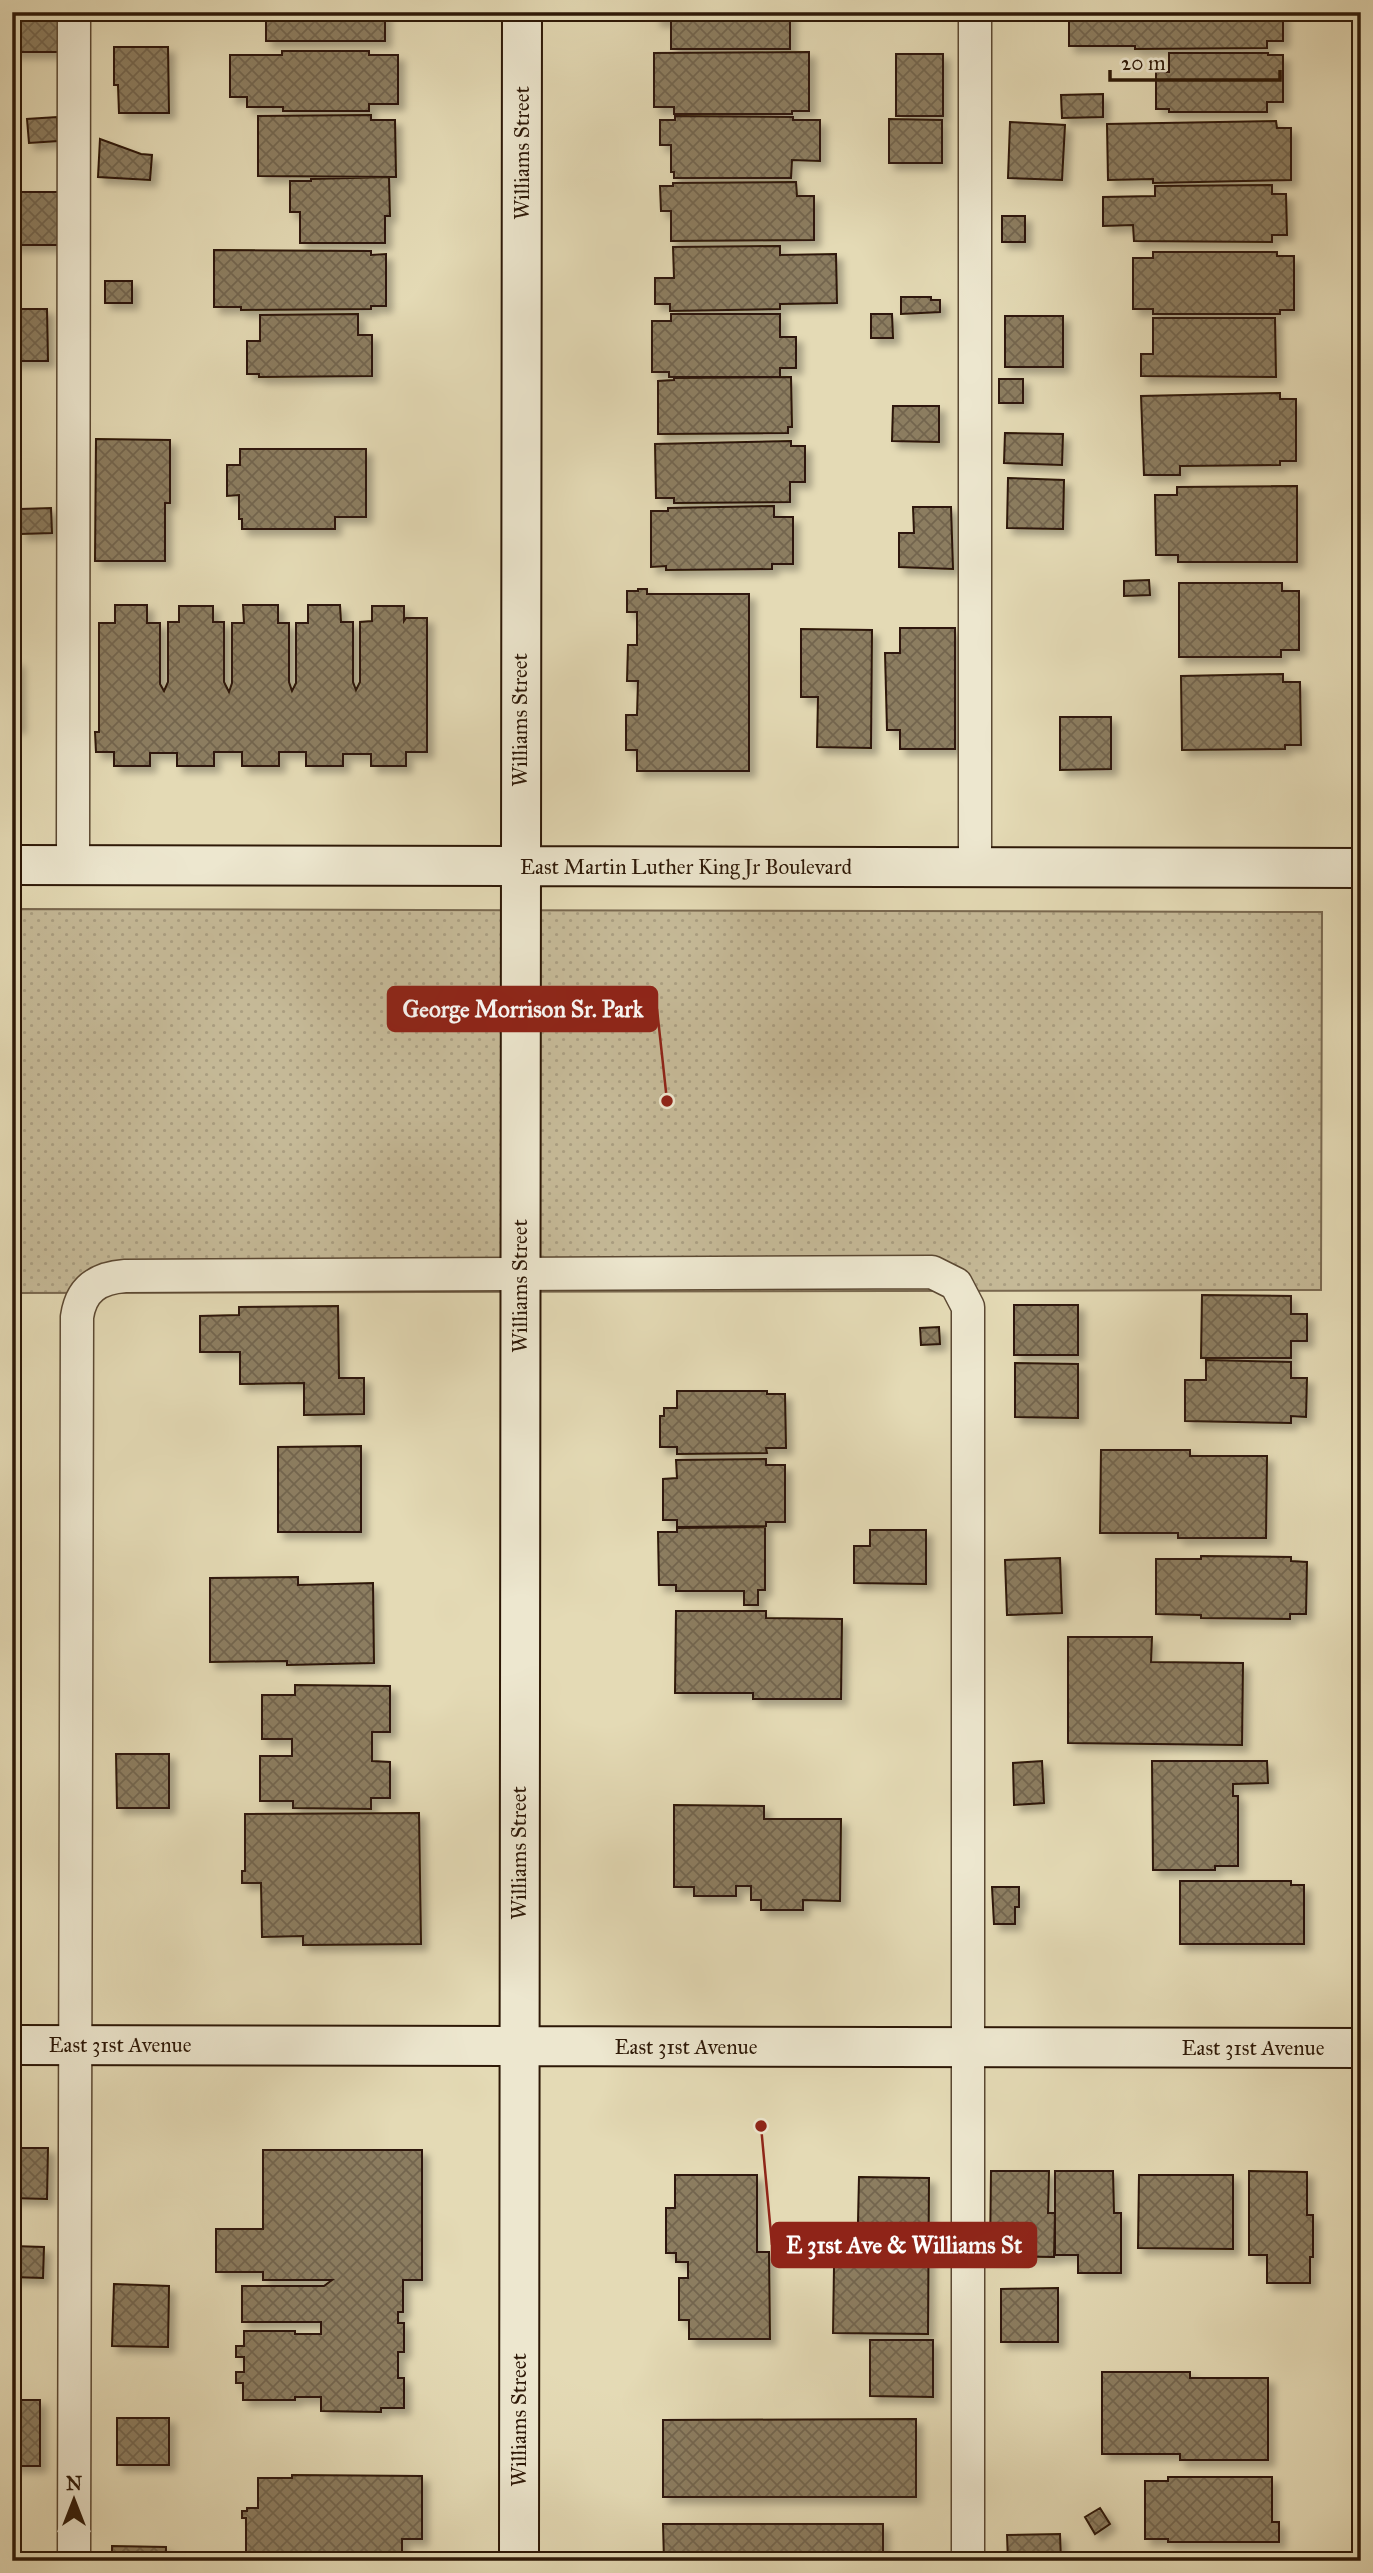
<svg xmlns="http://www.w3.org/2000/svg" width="1373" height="2573" font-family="'IM FELL Great Primer',serif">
<defs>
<pattern id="green-dots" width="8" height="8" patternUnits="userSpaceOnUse" patternTransform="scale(1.75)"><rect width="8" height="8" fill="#c5b997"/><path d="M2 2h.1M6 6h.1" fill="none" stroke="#aa9e81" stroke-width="1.8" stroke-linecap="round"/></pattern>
<pattern id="building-cross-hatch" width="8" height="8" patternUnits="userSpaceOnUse" patternTransform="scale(1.75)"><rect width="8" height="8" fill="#8c7d61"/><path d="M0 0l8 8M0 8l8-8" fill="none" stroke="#73654e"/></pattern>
<filter id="shadow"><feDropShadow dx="6" dy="6" stdDeviation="3.5" flood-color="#0004"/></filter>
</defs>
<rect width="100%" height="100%" fill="#e4dab5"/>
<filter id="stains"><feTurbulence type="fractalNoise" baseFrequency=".00286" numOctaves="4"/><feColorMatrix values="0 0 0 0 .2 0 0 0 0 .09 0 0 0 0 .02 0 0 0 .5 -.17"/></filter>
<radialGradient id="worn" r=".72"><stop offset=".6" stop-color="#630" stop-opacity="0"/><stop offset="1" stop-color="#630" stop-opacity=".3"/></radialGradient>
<path fill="url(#green-dots)" stroke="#79684f" stroke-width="2" d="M 12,909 L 1322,912 L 1321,1290 L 12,1293 Z"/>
<path fill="url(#building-cross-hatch)" stroke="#2d1807" stroke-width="2" filter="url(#shadow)" d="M 12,12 L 58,12 L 59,52 L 12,52 Z
M 266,12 L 385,12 L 385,41 L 266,41 Z
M 655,12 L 790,12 L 790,49 L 671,49 L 671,20 L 655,20 Z
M 1069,12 L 1283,12 L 1283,41 L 1267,41 L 1267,48 L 1135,49 L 1135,46 L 1069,46 Z
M 114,47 L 168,47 L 169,113 L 119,113 L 118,85 L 114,85 Z
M 282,51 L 369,51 L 369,55 L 398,55 L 398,104 L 369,104 L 369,111 L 283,111 L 283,107 L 247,107 L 247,97 L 230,97 L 230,55 L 282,55 Z
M 809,52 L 809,111 L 792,111 L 792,114 L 674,114 L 674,107 L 654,107 L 654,53 Z
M 1169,53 L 1268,53 L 1268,55 L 1283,55 L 1283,102 L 1267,102 L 1267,112 L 1169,112 L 1169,109 L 1156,109 L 1156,72 L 1169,72 Z
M 896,54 L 943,54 L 943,116 L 896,116 Z
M 1103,94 L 1103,117 L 1062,118 L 1061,95 Z
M 371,115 L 371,120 L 395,120 L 396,177 L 258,176 L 258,116 Z
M 675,116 L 793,117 L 793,120 L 820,120 L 820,161 L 792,160 L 791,178 L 674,178 L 674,172 L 671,172 L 671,145 L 660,145 L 660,120 L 675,120 Z
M 57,117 L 58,141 L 29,143 L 27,119 Z
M 889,119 L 942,120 L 942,163 L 889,163 Z
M 1276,121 L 1277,128 L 1291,128 L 1291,180 L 1153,183 L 1153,179 L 1108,180 L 1107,124 Z
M 1010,122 L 1065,125 L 1062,180 L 1008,178 Z
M 100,139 L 141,154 L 152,155 L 150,180 L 98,177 Z
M 389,177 L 390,216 L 385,216 L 385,243 L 300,243 L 300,212 L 290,212 L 290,181 L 311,181 L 311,179 Z
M 796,182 L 797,196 L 814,196 L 814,240 L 671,241 L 671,211 L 661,211 L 660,186 L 673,186 L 673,183 Z
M 1272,185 L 1272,194 L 1286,194 L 1287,235 L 1272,235 L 1272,242 L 1134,241 L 1133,225 L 1103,226 L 1103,197 L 1155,196 L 1155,186 Z
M 12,192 L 59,192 L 59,245 L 12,245 Z
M 1002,216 L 1025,216 L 1025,242 L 1002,242 Z
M 780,246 L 780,255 L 836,254 L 837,303 L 780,304 L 780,309 L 670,311 L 670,304 L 655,304 L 655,278 L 674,278 L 673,247 Z
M 214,250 L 371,251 L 371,255 L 386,254 L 386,306 L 371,306 L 371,309 L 241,310 L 241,307 L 214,307 Z
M 1153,252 L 1277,252 L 1277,256 L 1294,256 L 1294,310 L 1280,310 L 1280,314 L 1153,314 L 1153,309 L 1133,309 L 1133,258 L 1153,258 Z
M 105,281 L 132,281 L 132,303 L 105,303 Z
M 901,297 L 931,297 L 931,300 L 940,300 L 940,312 L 901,314 Z
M 12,309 L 47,309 L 48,361 L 12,361 Z
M 358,314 L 358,335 L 372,335 L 372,376 L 259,377 L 259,374 L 247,374 L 247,341 L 260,341 L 260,315 Z
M 671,314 L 780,314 L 780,337 L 796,337 L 796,368 L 780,368 L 780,377 L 669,377 L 669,372 L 652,372 L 652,321 L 671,321 Z
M 871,314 L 892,314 L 893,338 L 871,338 Z
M 1005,316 L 1063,316 L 1063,367 L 1005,367 Z
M 1153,318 L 1275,318 L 1276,377 L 1141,376 L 1141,354 L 1153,354 Z
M 791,377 L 792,427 L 788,427 L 788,433 L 658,434 L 658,381 L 674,380 L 674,378 Z
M 999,379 L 1023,379 L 1023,403 L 999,403 Z
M 1280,393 L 1280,399 L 1296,399 L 1296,461 L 1280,461 L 1280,465 L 1180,466 L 1180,475 L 1144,475 L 1141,396 Z
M 893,406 L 939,406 L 939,442 L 892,441 Z
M 1005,433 L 1063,434 L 1062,465 L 1004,463 Z
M 96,439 L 170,440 L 170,503 L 165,503 L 165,561 L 95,561 Z
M 791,441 L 791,446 L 805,446 L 805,482 L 790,482 L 790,502 L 674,503 L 674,498 L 656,498 L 655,444 Z
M 240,449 L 366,449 L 366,517 L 335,517 L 335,529 L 242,529 L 242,519 L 239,519 L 239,495 L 227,496 L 227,465 L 240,465 Z
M 1008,478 L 1064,480 L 1063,529 L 1007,528 Z
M 1297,486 L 1297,562 L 1178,562 L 1178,555 L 1156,555 L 1155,495 L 1177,495 L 1177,487 Z
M 774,506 L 774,517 L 793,517 L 793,564 L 772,564 L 772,569 L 666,570 L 666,566 L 651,567 L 651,511 L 668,511 L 668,508 Z
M 913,507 L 951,507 L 953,569 L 899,567 L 899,533 L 914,533 Z
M 51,508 L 52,533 L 21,534 L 21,509 Z
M 1149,580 L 1150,595 L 1124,596 L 1124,581 Z
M 1179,583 L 1282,583 L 1282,591 L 1299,591 L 1299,650 L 1281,650 L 1281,657 L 1179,657 Z
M 638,589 L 647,589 L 647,594 L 749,594 L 749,771 L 637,771 L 637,750 L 626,750 L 626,715 L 637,715 L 638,681 L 627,681 L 628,645 L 637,645 L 637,612 L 627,612 L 627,591 L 638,591 Z
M 115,605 L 147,605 L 147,623 L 160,623 L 160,684 L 164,691 L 168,682 L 168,622 L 179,622 L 179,606 L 213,606 L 213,622 L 224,622 L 224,682 L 229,692 L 232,683 L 232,623 L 244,623 L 243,605 L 278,605 L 278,623 L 289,623 L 289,682 L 292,691 L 296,683 L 296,623 L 308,623 L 308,605 L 340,605 L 341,622 L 353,622 L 353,682 L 356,690 L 360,682 L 360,622 L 372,621 L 372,606 L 404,606 L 404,621 L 406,618 L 427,618 L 427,752 L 406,752 L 406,766 L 371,766 L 371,754 L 343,754 L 343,766 L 306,766 L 306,752 L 279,752 L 279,766 L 242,766 L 242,752 L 214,752 L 214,766 L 177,766 L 177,753 L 150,753 L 150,766 L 114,766 L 114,752 L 96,752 L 95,732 L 99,732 L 99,623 L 115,623 Z
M 900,628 L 955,628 L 955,749 L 900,749 L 900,730 L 887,730 L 885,653 L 900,653 Z
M 801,629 L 872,630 L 871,748 L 817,747 L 818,697 L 801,697 Z
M 12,661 L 18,661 L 19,727 L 12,727 Z
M 1283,674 L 1283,682 L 1300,682 L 1301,745 L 1285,745 L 1285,749 L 1182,750 L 1181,676 Z
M 1060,717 L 1111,717 L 1111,769 L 1060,770 Z
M 1202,1295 L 1291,1296 L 1291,1314 L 1307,1314 L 1307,1341 L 1291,1341 L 1291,1358 L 1201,1358 Z
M 1014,1305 L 1078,1305 L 1078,1355 L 1014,1355 Z
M 338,1306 L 339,1378 L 364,1378 L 364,1414 L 304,1415 L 304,1383 L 240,1384 L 240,1352 L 200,1352 L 200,1316 L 239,1315 L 239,1307 Z
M 939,1327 L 940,1344 L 921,1345 L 920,1328 Z
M 1206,1360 L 1291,1362 L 1291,1378 L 1307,1378 L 1306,1417 L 1291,1416 L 1291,1423 L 1185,1421 L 1185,1380 L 1206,1380 Z
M 1015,1363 L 1078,1364 L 1078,1418 L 1015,1417 Z
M 677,1391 L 767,1391 L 767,1394 L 785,1394 L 786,1448 L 766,1448 L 767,1453 L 677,1454 L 677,1447 L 660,1447 L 660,1416 L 664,1416 L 664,1408 L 677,1408 Z
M 361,1446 L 361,1532 L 278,1532 L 278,1447 Z
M 1101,1450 L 1190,1450 L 1190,1456 L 1267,1456 L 1266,1538 L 1178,1538 L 1178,1533 L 1100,1533 Z
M 766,1459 L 766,1465 L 785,1465 L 785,1522 L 766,1522 L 766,1526 L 677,1527 L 677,1520 L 663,1520 L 663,1479 L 677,1478 L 676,1460 Z
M 765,1527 L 765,1590 L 758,1590 L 758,1605 L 744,1605 L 744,1591 L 676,1591 L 676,1585 L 659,1585 L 658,1532 L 677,1532 L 677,1528 Z
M 870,1530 L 926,1530 L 926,1584 L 854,1583 L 854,1546 L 870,1546 Z
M 1201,1556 L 1291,1557 L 1291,1561 L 1307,1562 L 1306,1614 L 1290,1614 L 1290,1619 L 1201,1618 L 1201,1615 L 1156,1614 L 1156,1559 L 1201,1559 Z
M 1060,1558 L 1062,1613 L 1007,1615 L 1005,1560 Z
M 298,1577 L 298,1585 L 373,1583 L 374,1663 L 287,1665 L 287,1661 L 210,1662 L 210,1578 Z
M 676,1611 L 766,1611 L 766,1618 L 842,1619 L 841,1699 L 753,1699 L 753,1693 L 675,1693 Z
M 1068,1637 L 1152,1637 L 1151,1662 L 1243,1663 L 1242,1745 L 1068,1743 Z
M 295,1685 L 390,1686 L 390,1732 L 372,1732 L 372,1761 L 390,1762 L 390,1798 L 371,1798 L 371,1809 L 293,1808 L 293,1801 L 260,1801 L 260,1756 L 292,1756 L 292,1739 L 262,1739 L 262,1695 L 295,1695 Z
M 116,1754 L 169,1754 L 169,1808 L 117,1808 Z
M 1042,1761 L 1044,1803 L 1014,1805 L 1013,1763 Z
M 1152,1761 L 1267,1761 L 1268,1783 L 1233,1784 L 1233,1796 L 1238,1796 L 1238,1866 L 1215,1866 L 1215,1870 L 1153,1870 Z
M 674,1805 L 764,1806 L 764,1819 L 841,1819 L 840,1901 L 803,1900 L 803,1910 L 761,1910 L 761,1900 L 751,1900 L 751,1886 L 736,1886 L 736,1896 L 694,1896 L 694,1887 L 674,1887 Z
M 419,1813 L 421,1944 L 303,1945 L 303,1936 L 262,1937 L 261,1883 L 242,1883 L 242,1871 L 245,1871 L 245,1814 Z
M 1180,1881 L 1291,1881 L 1291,1885 L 1304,1885 L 1304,1944 L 1180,1944 Z
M 992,1887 L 1019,1887 L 1019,1907 L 1015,1907 L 1015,1924 L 994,1924 Z
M 12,2148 L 48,2148 L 47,2199 L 12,2198 Z
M 263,2150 L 422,2150 L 422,2280 L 403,2280 L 403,2312 L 398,2312 L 398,2323 L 404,2323 L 404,2352 L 398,2352 L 398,2378 L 404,2378 L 404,2408 L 381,2408 L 381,2412 L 321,2411 L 321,2397 L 295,2397 L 295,2400 L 243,2400 L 243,2383 L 236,2383 L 236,2372 L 244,2372 L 244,2357 L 236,2357 L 236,2346 L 244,2346 L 244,2331 L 295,2331 L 295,2334 L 321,2334 L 321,2322 L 242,2322 L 242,2286 L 324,2286 L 332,2280 L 263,2280 L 263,2272 L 216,2272 L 216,2229 L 263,2229 Z
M 991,2171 L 1049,2171 L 1048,2213 L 1055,2213 L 1054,2257 L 990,2256 Z
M 1055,2171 L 1113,2171 L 1114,2213 L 1121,2213 L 1121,2273 L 1078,2273 L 1078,2255 L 1055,2255 Z
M 1249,2171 L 1307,2172 L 1307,2215 L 1313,2215 L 1313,2257 L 1310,2257 L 1310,2283 L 1267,2283 L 1267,2255 L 1249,2255 Z
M 675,2175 L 757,2175 L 757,2252 L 769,2252 L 770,2339 L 689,2339 L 689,2320 L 679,2320 L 679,2278 L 688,2278 L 688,2262 L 676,2262 L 676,2253 L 666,2253 L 666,2208 L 675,2208 Z
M 1139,2175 L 1233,2175 L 1233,2249 L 1138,2248 Z
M 859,2177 L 929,2178 L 928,2334 L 833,2333 L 834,2267 L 857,2267 Z
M 12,2246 L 44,2247 L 43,2278 L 12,2277 Z
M 114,2284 L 169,2286 L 168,2347 L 112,2346 Z
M 1058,2288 L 1058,2342 L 1001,2342 L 1001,2289 Z
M 870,2340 L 933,2340 L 933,2397 L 870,2396 Z
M 1102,2372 L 1190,2372 L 1190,2378 L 1268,2378 L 1268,2460 L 1180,2460 L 1180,2454 L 1102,2454 Z
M 12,2400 L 40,2400 L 40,2466 L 12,2466 Z
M 117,2418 L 169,2418 L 169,2465 L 117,2465 Z
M 916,2419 L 916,2497 L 663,2497 L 663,2420 Z
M 292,2475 L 422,2476 L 422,2539 L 402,2539 L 402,2561 L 250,2561 L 250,2557 L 246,2557 L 246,2518 L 242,2518 L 242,2511 L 247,2511 L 247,2508 L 258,2508 L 258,2478 L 292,2478 Z
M 1168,2477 L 1272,2477 L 1272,2522 L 1279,2522 L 1279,2542 L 1168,2542 L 1168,2539 L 1145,2539 L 1145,2481 L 1168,2481 Z
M 1100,2508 L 1110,2524 L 1095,2534 L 1085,2517 Z
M 663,2524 L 883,2524 L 883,2561 L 664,2561 Z
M 1060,2534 L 1061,2561 L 1008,2561 L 1007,2535 Z
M 112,2546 L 166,2547 L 166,2561 L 112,2561 Z"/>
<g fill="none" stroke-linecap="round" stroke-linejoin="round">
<g stroke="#5b4832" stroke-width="35">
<path id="lane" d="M 73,865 L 74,12
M 975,867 L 975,12
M 74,2561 L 77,1317 C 81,1289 98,1278 125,1276 L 932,1272 L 956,1284 L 968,1307 L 968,2561"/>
</g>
<g stroke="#2d1807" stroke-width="42">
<path id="secondary" d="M 12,865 L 1361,868
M 12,2045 L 1361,2048
M 519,2561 L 522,12"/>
</g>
<use href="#lane" stroke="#ede7cf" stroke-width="32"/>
<use href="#secondary" stroke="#ede7cf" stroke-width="38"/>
</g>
<g text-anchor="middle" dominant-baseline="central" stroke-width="7" stroke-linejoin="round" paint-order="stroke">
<g font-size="21" fill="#2d1807" stroke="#ede7cf">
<text transform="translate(522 153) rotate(-90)">Williams Street</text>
<text transform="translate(520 720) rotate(-90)">Williams Street</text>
<text x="686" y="867">East Martin Luther King Jr Boulevard</text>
<text transform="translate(520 1286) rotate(-90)">Williams Street</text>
<text transform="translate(519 1853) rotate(-90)">Williams Street</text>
<text x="120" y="2045">East 31st Avenue</text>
<text x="686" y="2047">East 31st Avenue</text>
<text x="1253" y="2048">East 31st Avenue</text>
<text transform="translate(519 2420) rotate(-90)">Williams Street</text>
</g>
</g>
<path fill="none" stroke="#8f2418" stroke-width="2.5" d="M667 1101L657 1009M761 2126L772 2245"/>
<g fill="#8f2418" stroke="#ede7cf" stroke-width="2.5">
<circle cx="667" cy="1101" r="7"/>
<circle cx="761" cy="2126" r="7"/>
</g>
<g fill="#8f2418" stroke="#8f2418" stroke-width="2.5">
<rect x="388" y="987" width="269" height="44" rx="7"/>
<rect x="772" y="2223" width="264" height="44" rx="7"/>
</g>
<g font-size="23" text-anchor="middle" font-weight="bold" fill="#fff">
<text x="523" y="1017">George Morrison Sr. Park</text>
<text x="904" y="2253">E 31st Ave &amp; Williams St</text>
</g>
<rect width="1373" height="2573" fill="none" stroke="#e4dab5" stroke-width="42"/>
<rect x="14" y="14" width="1345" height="2545" fill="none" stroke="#2d1807" stroke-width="3.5"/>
<rect x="21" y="21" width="1331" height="2531" fill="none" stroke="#2d1807" stroke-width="2"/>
<g transform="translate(74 2500)" stroke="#ede7cf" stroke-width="5" paint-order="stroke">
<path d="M0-5L12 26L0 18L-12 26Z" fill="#2d1807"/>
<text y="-10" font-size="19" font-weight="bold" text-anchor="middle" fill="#2d1807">N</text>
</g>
<path d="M1110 70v10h170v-10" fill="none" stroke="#2d1807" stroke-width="3.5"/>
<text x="1121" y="70" font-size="21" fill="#2d1807" stroke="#ede7cf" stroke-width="5" paint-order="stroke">20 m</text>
<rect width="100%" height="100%" filter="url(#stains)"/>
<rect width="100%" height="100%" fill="url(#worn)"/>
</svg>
